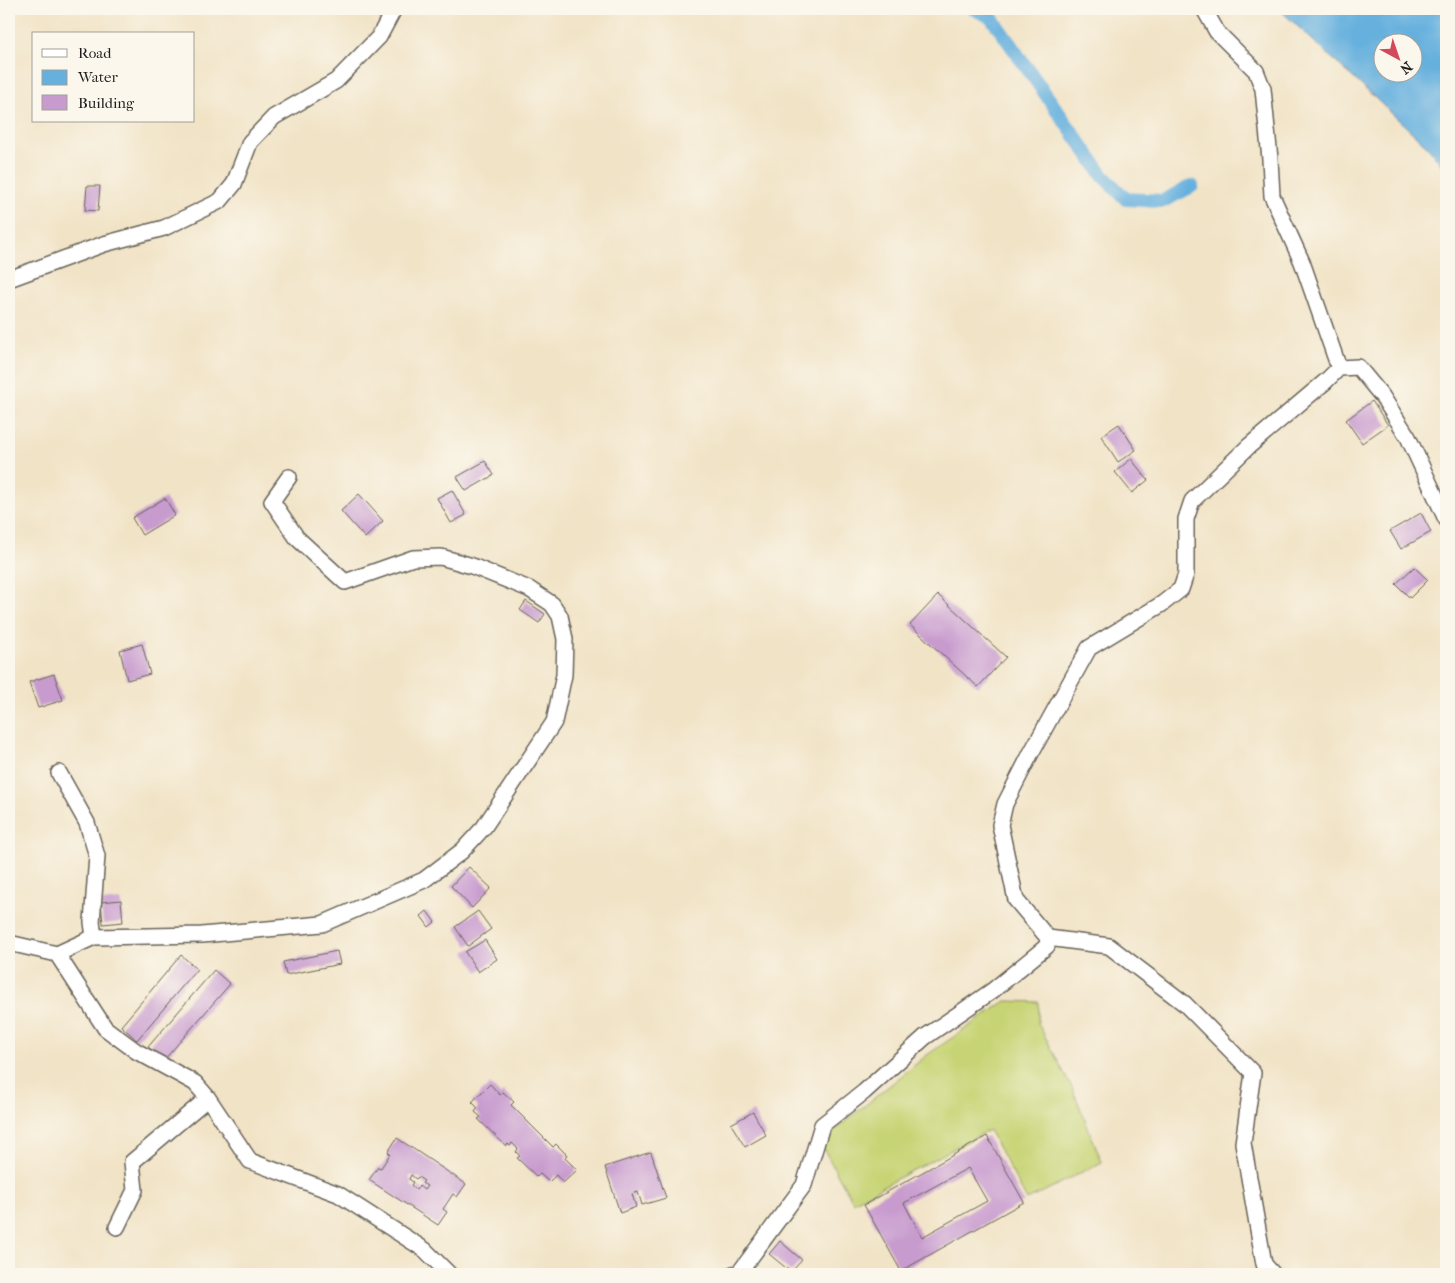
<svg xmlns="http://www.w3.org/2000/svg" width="1455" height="1283" font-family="'IM FELL French Canon',serif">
<rect width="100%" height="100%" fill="#fbf7ec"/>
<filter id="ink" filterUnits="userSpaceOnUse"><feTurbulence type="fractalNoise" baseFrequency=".02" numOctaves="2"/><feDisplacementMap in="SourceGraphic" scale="10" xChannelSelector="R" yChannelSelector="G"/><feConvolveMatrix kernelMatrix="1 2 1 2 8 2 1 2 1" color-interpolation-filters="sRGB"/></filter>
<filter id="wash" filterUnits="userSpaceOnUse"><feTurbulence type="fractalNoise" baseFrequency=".0096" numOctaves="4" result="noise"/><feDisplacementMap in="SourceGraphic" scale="20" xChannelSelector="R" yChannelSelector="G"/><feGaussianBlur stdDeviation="1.12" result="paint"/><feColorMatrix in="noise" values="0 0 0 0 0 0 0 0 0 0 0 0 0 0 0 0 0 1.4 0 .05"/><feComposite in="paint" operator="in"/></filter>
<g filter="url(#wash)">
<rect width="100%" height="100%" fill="#f1e3c6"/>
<path fill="#c7d475" stroke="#727848" d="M 1006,1001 L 1039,1002 L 1038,1023 L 1073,1090 L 1102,1162 L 1027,1200 L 989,1130 L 853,1202 L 822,1146 L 830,1134 L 927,1055 Z"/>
<path fill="#66b0de" stroke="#41667d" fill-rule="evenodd" d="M 1279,9 L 1446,9 L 1446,171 L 1429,148 ZM 1382,42 L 1412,42 L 1412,72 L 1382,72 Z"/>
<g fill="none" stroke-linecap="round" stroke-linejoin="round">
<path stroke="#66b0de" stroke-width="14" d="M 974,9 L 991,17 L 1104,177 L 1126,199 L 1163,201 L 1192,186"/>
</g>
<g id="blocks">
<path fill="#c89bcf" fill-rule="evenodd" d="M 87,186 L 100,186 L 98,211 L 85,210 Z
M 1372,401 L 1388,425 L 1362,443 L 1346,420 Z
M 1119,424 L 1136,450 L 1118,462 L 1101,436 Z
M 1131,459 L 1148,480 L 1132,493 L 1115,472 Z
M 485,461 L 494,475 L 466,491 L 457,477 Z
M 452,490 L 466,515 L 451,523 L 437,498 Z
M 359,494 L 383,521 L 365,538 L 341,511 Z
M 165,498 L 175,515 L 142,535 L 132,518 Z
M 1421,513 L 1431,532 L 1401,549 L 1390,531 Z
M 1414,567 L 1428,580 L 1410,598 L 1396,584 Z
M 938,595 L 1006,657 L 978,687 L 910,625 Z
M 526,601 L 545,614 L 539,623 L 520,610 Z
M 142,644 L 150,674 L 127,680 L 120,650 Z
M 54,674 L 63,700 L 38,708 L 29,682 Z
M 469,867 L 491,888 L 472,908 L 451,886 Z
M 121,900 L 123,922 L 103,924 L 101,902 Z
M 427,911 L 435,922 L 429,927 L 421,916 Z
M 478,911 L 491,929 L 468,946 L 455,927 Z
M 485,940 L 497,959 L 478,972 L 465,952 Z
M 337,951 L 340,964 L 286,975 L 283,962 Z
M 181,955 L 197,969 L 137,1040 L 121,1026 Z
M 214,970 L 230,984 L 164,1060 L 148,1047 Z
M 490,1084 L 500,1095 L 503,1092 L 514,1102 L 511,1105 L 553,1147 L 556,1144 L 567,1155 L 565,1158 L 577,1170 L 563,1183 L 556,1175 L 549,1182 L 540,1174 L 537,1177 L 517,1158 L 520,1156 L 516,1152 L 518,1149 L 512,1143 L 510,1146 L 508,1144 L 506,1146 L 478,1119 L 481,1117 L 475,1112 L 478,1108 L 472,1102 Z
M 753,1112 L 766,1135 L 745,1147 L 731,1124 Z
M 987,1136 L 1024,1202 L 901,1271 L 864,1205 ZM 968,1168 L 987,1201 L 922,1237 L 904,1203 Z
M 397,1138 L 466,1184 L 457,1197 L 453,1194 L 443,1209 L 447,1212 L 438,1225 L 369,1180 L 378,1167 L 381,1168 L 390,1154 L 388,1152 ZM 411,1175 L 416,1179 L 418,1177 L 424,1181 L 422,1183 L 427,1186 L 424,1190 L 419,1186 L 416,1190 L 411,1185 L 413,1182 L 409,1179 Z
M 651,1152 L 666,1198 L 642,1205 L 638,1192 L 632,1194 L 636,1207 L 620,1213 L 605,1167 Z
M 780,1241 L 802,1260 L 791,1272 L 769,1254 Z"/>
</g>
</g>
<g filter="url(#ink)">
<use href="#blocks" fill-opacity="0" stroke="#676258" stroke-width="1"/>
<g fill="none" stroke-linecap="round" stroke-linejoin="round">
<g stroke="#676258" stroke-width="18">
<path id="minor" d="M 1204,9 L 1217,32 L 1256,71 L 1263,89 L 1270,159 L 1272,196 L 1302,262 L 1339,368
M 9,279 L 104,244 L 164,228 L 220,201 L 234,184 L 250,142 L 274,117 L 336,81 L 379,37 L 394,9
M 59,773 L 87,823 L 97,856 L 92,922 L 94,937
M 1048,938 L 1109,946 L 1185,1004 L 1253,1073 L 1243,1143 L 1264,1264 L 1273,1274
M 9,943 L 57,954 L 94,937 L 202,935 L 322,924 L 424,880 L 462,851 L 484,827 L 554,722 L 564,675 L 565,639 L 560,616 L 552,604 L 529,589 L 472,566 L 441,557 L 413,558 L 345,582 L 297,538 L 272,501 L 289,477
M 57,954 L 105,1028 L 136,1051 L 195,1083 L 208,1098 L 250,1161 L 338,1194 L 425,1250 L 449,1274
M 117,1227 L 135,1190 L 132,1162 L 208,1098
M 733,1274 L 739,1273 L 804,1185 L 822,1125 L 864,1092 L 925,1037 L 992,991 L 1047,946 L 1048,938 L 1016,900 L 1000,825 L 1005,804 L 1031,753 L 1089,648 L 1162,604 L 1181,589 L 1186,574 L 1186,519 L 1192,501 L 1249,446 L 1326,381 L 1339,368 L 1358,367 L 1382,396 L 1408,437 L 1446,519"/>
</g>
<use href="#minor" stroke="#fff" stroke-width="15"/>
</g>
</g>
<rect width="1455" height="1283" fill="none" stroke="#fbf7ec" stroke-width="30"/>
<rect x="32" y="32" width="162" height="90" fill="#fbf7ec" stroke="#a29f99"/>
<rect x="42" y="49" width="25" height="8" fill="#ffffff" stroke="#a29f99"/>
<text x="78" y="58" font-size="15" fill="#1c1c1c">Road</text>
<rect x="42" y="70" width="25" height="15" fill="#66b0de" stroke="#a29f99"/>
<text x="78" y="82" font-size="15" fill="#1c1c1c">Water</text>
<rect x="42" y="95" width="25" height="15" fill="#c89bcf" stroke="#a29f99"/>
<text x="78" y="108" font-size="15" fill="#1c1c1c">Building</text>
<g transform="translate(1398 58) rotate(140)"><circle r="24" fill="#fbf7ec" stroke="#a29f99"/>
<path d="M0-4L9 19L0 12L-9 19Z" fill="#d1495b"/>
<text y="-8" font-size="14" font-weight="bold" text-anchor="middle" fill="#1c1c1c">N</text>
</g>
</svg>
